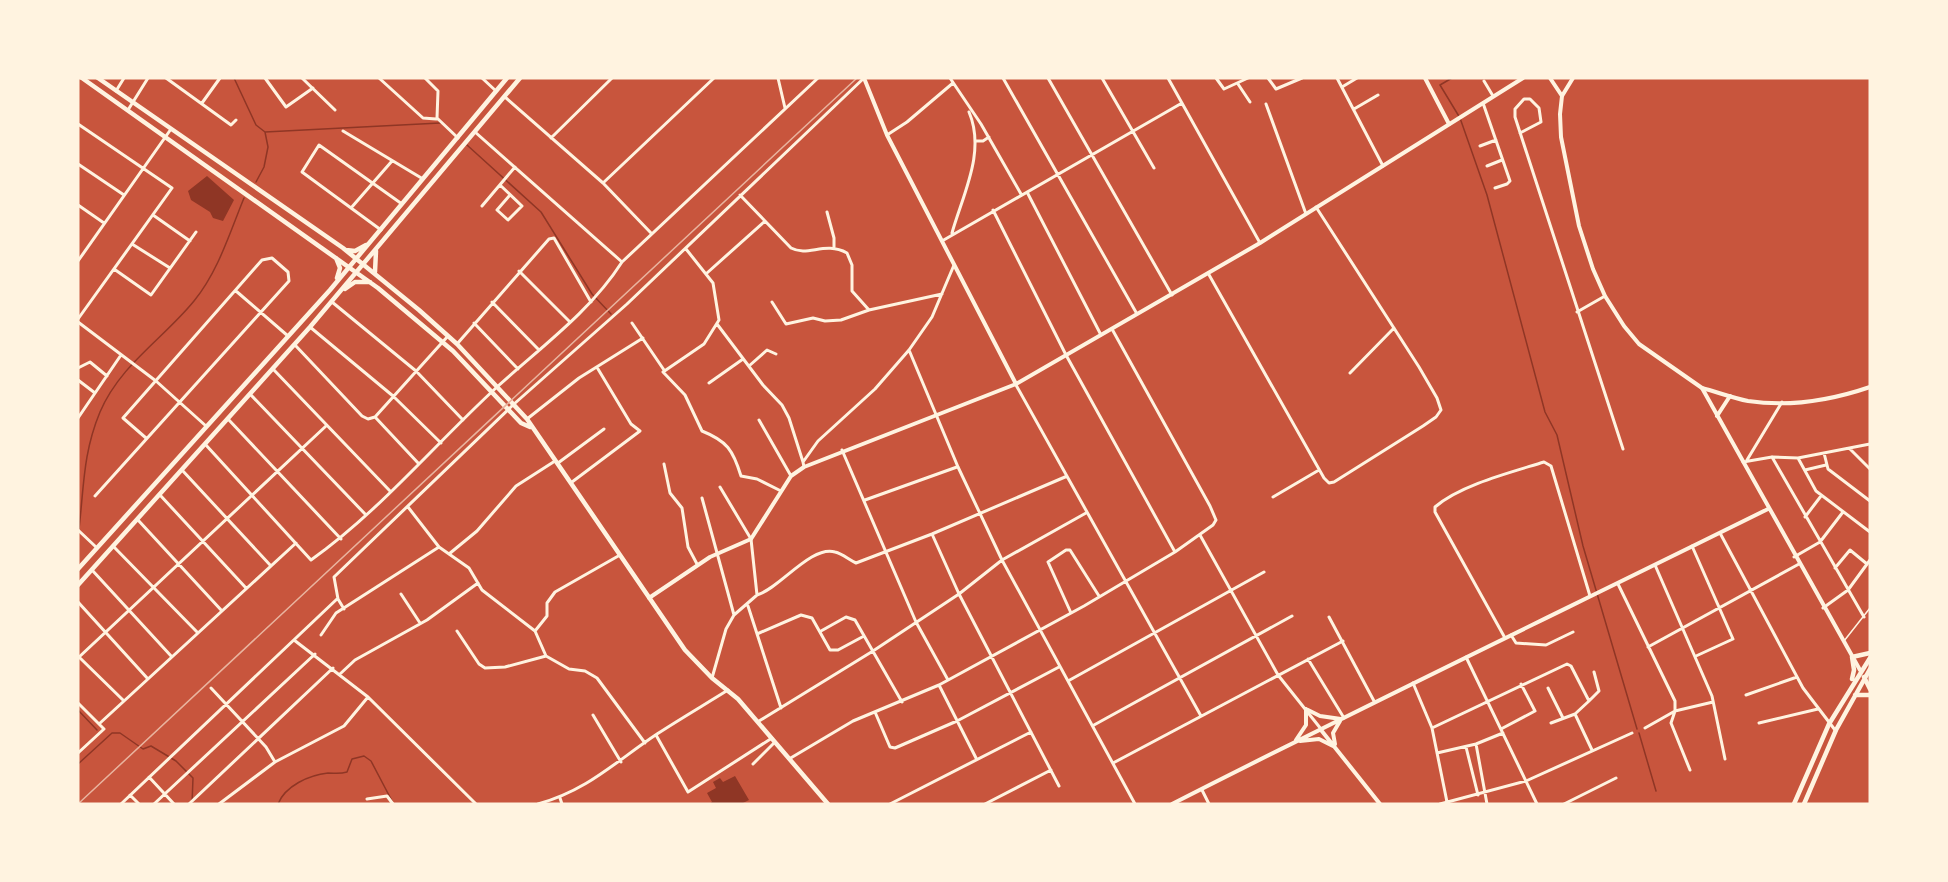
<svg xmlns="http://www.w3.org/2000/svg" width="1948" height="882" font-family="Quicksand,sans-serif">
<rect width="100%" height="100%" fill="#c8553d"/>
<path fill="#8f3625" d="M 207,176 L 234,200 L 223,221 L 213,218 L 210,212 L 191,200 L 188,191 Z
M 735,776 L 749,800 L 741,804 L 709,804 L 712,802 L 707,793 L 716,788 L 713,782 L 720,778 L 723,782 Z"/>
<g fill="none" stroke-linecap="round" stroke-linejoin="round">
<path stroke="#8f3625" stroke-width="1.5" d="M 234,78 L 256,125 L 265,132 L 268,147 L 264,167 L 256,182
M 1452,78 L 1440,85 L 1460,118 L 1487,195 L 1545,412 L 1557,435 L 1583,546 L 1637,729
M 265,132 L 440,123
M 467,145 L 541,212 L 592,294 L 611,314
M 79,529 C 84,486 83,453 100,412 C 120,365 163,339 194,301 C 218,272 230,232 244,198
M 78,710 L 97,730
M 1639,733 L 1656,791
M 78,764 L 112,733 L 120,733 L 143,749 L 151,746 L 176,761 L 193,778 L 192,804
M 278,804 C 285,786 309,775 328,773 C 335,773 340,774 347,772 L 352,759 L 364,756 L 371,761 L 392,801"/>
<path stroke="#fff3e0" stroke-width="1.5" d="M 1844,641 L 1870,608"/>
<path stroke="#fff3e0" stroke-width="3" d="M 166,78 L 231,125 L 236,120
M 265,78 L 286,107 L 313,88
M 302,78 L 335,110
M 379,78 L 423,118 L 436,119
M 425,78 L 438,91 L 437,118 L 458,138
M 482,78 L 496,91
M 778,78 L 785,108
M 950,78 L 981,124 L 1021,194
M 1003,78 L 1137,314
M 1048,78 L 1172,295
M 1102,78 L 1154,168
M 1168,78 L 1260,243
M 1216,78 L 1224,89 L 1248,78
M 1268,78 L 1276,89 L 1302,78
M 1337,78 L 1383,166
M 1484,81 L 1493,96
M 1238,84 L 1250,102
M 1342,87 L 1357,78
M 116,91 L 124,78
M 505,97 L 603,183 L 651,233
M 202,103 L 220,78
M 1483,103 L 1510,181 L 1507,184 L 1495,188
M 1266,104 L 1306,214
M 1354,109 L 1378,95
M 128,110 L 148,78
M 78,124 L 172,188 L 78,319
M 343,131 L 423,179
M 475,132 L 622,262
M 1520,133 L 1541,122 L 1539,108 L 1530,99 L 1524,99 L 1515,109 L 1515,117 L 1623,449
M 887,135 L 907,122 L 953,83
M 551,138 L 612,78
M 975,141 L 983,141 L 989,137
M 1480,146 L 1496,140
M 78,164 L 124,195
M 1487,166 L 1502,160
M 603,183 L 714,78
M 500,185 L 522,206 L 508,220 L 497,210 L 510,195
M 1027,192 L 1101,335
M 740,195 L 791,248 C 808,257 825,241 847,253 L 852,265 L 852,291 L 869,310
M 78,205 L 104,223
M 482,206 L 515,167
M 351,208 L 392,161
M 993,210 L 1066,355 L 1175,552
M 827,212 L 834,238 L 834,247
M 153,215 L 190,241
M 381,230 L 302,172 L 319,145 L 402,204
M 952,233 C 963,194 986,152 969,112
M 942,241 L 1182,103
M 132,244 L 170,268
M 686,249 L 713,283 L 719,320 L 704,344 L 663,372 L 685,395 L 702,431 C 727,441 733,450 741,476 L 757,479 L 781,491
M 78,261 L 171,129
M 114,269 L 151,295 L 196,232
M 519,271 L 570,322
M 707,273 L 765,221
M 1208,273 L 1324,478 L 1329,483 L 1334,482 L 1423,426 L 1436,417 L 1441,410 L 1437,398 L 1419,367 L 1316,207
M 236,291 L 288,336
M 332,302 L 416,371 L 463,420
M 492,302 L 539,350
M 772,302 L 786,324 L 813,318 L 825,321 L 841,320 L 869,310 L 942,294
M 1577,312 L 1605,296
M 78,322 L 156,381 L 206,426
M 474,323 L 518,369
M 632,323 L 664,370
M 717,324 L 763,385 L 782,405 L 789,418 L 803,462
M 310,327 L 393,396 L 441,443
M 457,344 L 549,239 L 554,238 L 591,302
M 295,345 L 362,416 L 368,419 L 375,417
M 909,350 L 958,467 L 1002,560 L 1135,804
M 749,366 L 767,350 L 776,354
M 78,368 L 90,362 L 107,376
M 273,369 L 390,491
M 1350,373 L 1394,328
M 78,380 L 95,393
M 709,383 L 743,359
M 1016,385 L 1201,716
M 250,394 L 366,515
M 375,417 L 448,336
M 375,417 L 419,464
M 78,418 L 121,355
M 228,419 L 341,539
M 527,419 L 579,378 L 643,338
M 759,420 L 791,476
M 205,444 L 311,560 C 380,511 435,444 497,387 C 541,347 590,312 622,262 L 818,78
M 1850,449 L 1870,469
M 842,450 L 916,622 L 948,680
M 1824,453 L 1828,469 L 1870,501
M 1772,457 L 1864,617
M 1798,458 L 1816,491 L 1870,532
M 1747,460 L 1782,402
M 1743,462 L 1772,457 L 1798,458 L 1870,444
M 558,463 L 604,429
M 664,464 L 670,493 L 682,508 L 688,547 L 697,564
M 804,467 L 803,462 L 818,441 L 875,389 L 909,350 L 932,317 L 954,265
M 182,470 L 271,566
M 1805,470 L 1826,465
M 572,482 L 640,431 L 631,424 L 598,369
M 160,495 L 246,588
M 95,496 L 289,281 L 288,272 L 272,258 L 262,260 L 123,418 L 146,438
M 1273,497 L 1319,470
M 702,498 L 734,615
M 865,500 L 957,467
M 408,507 L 439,547 L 469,568 L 482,590 L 535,631 L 546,656 L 569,669 L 585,671 L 597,678 L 645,743
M 1805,517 L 1821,496
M 138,520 L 222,611
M 78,530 L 96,547
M 1720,533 L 1803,688 L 1835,730
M 932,534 L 959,594 L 1059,786
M 1200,535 L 1278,675 L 1321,729
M 113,546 L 198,633
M 1692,546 L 1733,639 L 1696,656
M 449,554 L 477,531 L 516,486 L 555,461
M 1794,557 L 1820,542 L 1843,512
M 1655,565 L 1712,696 L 1725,759
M 1835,568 L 1850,550 L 1867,564
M 92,570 L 172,657
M 1618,584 L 1675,701 L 1675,711 L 1671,723 L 1690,770
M 401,594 L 420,623
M 757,595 C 779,589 811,545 835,552 C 843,554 849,560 856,563 L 932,534 L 1065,477
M 78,602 L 148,679
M 748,606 L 781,708
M 1823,608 L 1848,590 L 1870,560
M 344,609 L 338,599 L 334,577 L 514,404 L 627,304 L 864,78
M 1071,613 L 1048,562 L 1066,550 L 1070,550 L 1099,596
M 1329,617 L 1374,701
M 457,631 L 479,664 L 485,668 L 505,667 L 546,656
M 535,631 L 547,616 L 547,603 L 555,592 L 620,555
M 821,631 L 846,617 L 855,620 L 902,702
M 757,634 L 801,615 L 812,618 L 830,650 L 838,650 L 864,636
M 321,635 L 336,613 L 439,547
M 1511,635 L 1516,643 L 1546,645 L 1573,632
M 1505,638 L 1435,512 L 1435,507 C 1460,485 1512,472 1544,462 L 1551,466 L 1590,596
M 294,640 L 368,697 L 476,804
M 1648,647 L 1799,564
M 79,657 L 124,701
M 1466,657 L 1537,804
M 78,658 L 326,426
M 1308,659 L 1344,718
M 340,674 L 355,660 L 427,620 L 478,583
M 712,678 L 726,629 L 734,615 L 757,595 L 751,539 L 720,487
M 1068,681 L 1264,572
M 1413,683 L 1432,728 L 1447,802
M 939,685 L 976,758
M 211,688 L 266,747 L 275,762
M 1548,688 L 1563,718
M 1746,695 L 1797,677
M 1589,701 L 1599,691 L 1594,672
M 78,703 L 104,729 L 78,753
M 875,712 L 890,747 L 895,748 L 957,721 L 1059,667
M 593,715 L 621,762
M 759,721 L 873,651 L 959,594 L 1002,560 L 1086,513
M 1551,723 L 1575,714
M 1759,723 L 1818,709
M 99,724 L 296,543
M 1094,725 L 1292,616
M 1432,728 L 1567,664 L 1571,666 L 1589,701 L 1575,714 L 1592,750
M 1645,728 L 1675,711 L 1713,702
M 1501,729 L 1535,711 L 1521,684
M 656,735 L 688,792 L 772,738
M 1476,744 L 1487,804
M 1466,747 L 1478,795
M 1437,753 L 1476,744 L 1503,733
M 789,759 L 853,721 L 939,685 L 1084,606 L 1175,552 L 1213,525 L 1216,520 L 1210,506 L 1112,329
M 1113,763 L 1343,641
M 753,764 L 775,742
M 149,777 L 174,804
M 1202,790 L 1209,804
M 130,795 L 139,804
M 560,798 L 562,804
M 367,799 L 387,796 L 393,804
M 121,804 L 337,599
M 154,804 L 315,654
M 189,804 L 333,668
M 219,804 L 275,762 L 344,726 L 368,697
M 538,804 C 588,790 615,762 657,734 C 680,719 704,705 728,690
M 890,804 L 1031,732
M 985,804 L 1051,770
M 1440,804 L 1526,781 L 1632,733
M 1564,804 L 1616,778"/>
<path stroke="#fff3e0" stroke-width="4" d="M 1425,78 L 1449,124
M 1702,388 C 1717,392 1733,398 1748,401 C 1788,407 1832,400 1870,387"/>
<path stroke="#fff3e0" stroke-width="4" d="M 864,78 L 887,135 L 1016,384
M 1550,78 L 1562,96
M 1573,78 L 1562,96 L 1560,114 L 1561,137 L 1579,226 L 1593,269 L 1605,296 L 1624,326 L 1639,344 L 1702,388 L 1860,670
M 1717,416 L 1730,396
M 649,598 L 710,557 L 751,539 L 791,476 L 804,467 L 1016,384 L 1260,243 L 1523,78
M 1306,709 L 1320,716 L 1341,719
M 1321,730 L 1380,804
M 1296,740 L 1306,725 L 1306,709
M 1300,741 L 1319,739 L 1333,746
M 1335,744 L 1333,733 L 1340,721
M 1172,804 C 1370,703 1570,607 1768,509"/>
<path stroke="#fff3e0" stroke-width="4.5" d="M 82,78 L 378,288 L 453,351 L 521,423 L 530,427
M 98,78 L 343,248 L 419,310 L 457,344 L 527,419 L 685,650 L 712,678 L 738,699 L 828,804
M 346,250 L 355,251 L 366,245
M 336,258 L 340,268 L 337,278
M 375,272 L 376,251
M 345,289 L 355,282 L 370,282
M 78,569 L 330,290 L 507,78
M 78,585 L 310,327 L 520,78
M 1864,677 L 1870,689
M 1852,679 L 1854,670 L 1852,657 L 1870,653
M 1855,695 L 1870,695
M 1794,804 L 1829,724 L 1870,658
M 1804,804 L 1836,730 L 1870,669"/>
<path stroke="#e9b49f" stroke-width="1.5" d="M 78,804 L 857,78"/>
</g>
<rect width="1948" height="882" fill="none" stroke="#fff3e0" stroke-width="159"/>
</svg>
